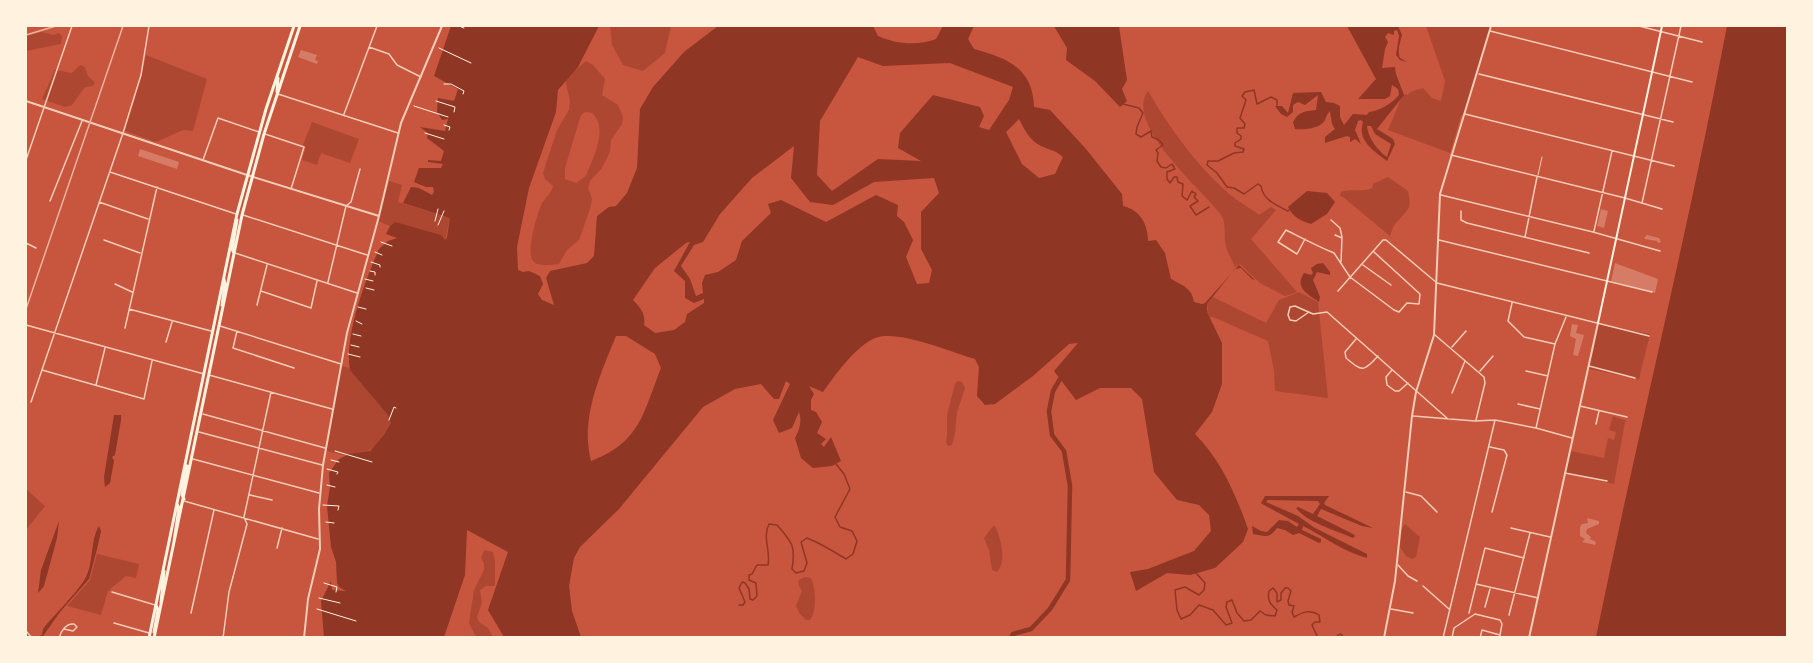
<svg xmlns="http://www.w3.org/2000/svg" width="1813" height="663" font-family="'Fira Sans Condensed',sans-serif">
<rect width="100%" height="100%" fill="#c8553d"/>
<path fill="#ae4732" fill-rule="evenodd" d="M 610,26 L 671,26 L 665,53 L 643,71 L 623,65 L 612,45 Z
M 1426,26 L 1491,26 L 1464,114 L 1461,116 L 1450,153 L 1388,130 L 1403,94 L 1408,95 L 1410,92 L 1423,88 L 1432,98 L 1441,101 L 1445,81 Z
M 42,32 L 53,35 L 59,33 L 62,36 L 61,44 L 26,51 L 26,36 Z
M 146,55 L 207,79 L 193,131 L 183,130 L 156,142 L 125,131 L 142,75 Z
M 586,61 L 593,65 L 605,79 L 602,95 L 618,105 L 623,117 L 622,124 L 611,140 L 610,152 L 602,168 L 590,181 L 588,188 L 592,199 L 590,209 L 579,240 L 567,250 L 559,264 C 552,265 542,266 535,263 C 524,257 537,215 541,205 C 545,197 551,195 553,186 L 545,179 L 543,173 L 557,130 L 569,110 L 570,101 L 565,79 ZM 586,112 L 592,113 C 609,129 593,157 586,176 L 576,183 L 565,179 L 565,168 L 580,118 L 582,114 Z
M 80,65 L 85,67 L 88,76 L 95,83 L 93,86 L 85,87 L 72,105 L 65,107 L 42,99 L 55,70 L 72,73 Z
M 1148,91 C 1169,127 1196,165 1228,193 C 1237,201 1249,207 1259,215 L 1271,207 L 1276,210 L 1251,239 L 1297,292 L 1285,296 L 1260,283 L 1240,264 L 1235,267 C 1233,261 1228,254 1226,247 C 1223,236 1227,224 1221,215 C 1203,190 1123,124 1148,91 Z
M 312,122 L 359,139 L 350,163 L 321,153 L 317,165 L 302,160 L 306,147 L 303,145 Z
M 1388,177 L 1408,191 C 1412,211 1408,208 1397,222 C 1393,225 1392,231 1390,236 L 1343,197 L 1340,196 L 1341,192 C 1353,188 1363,193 1372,188 L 1373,184 Z
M 389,181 L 402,185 L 398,202 L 450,218 L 445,240 L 395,222 L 390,226 L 378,221 Z
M 1299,292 L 1318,302 L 1328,398 L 1275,391 L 1274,371 L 1268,341 L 1213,317 L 1197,317 L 1196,311 L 1208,310 L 1207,304 L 1213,297 L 1266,323 L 1279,300 Z
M 1599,324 L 1650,334 L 1639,379 L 1589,369 Z
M 342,366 L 352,369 L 397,407 L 388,435 L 368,451 L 345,455 L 326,451 Z
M 958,381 L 962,382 L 965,388 L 957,412 L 955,434 L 952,445 L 948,446 L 946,442 L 947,435 L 947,415 L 955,384 Z
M 1613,416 L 1627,421 L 1625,422 L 1614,484 L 1566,473 L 1571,451 L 1604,458 L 1608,438 L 1614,440 L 1616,432 L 1609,430 Z
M 26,489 L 45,506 L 26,530 Z
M 1405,524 L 1420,537 L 1416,557 L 1412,559 L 1406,556 L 1400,547 L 1402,528 Z
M 993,526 L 995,526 C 1001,538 1007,562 997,572 L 992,570 L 989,550 L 984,538 Z
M 484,550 L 493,552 L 495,561 L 495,584 L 494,586 L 486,586 L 480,590 L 482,602 L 477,617 L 479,622 L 488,628 L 493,637 L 476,637 L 469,623 L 474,590 L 484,570 L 484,563 L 481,558 Z
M 97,554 L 139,564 L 136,578 L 126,576 L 108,591 L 101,615 L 67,606 L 90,580 Z
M 805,577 L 811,578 C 816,589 817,610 810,620 L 806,620 L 800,614 L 796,606 L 802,591 L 798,584 L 799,580 Z"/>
<path fill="#8f3625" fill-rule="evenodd" d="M 451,26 L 599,26 L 578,67 L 558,90 L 556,112 L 529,188 L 517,247 L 518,270 L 523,272 L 529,271 L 540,276 L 543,284 L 538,294 L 542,300 L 554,305 L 546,278 L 550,271 L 587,263 L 594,256 L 597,216 L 609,207 L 616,206 L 627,193 L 637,168 L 640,109 L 653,87 L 684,52 L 718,26 L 873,26 L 878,36 C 896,44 917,46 936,39 L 943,26 L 974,26 L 968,39 L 974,49 C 1007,58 1033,68 1034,107 L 1050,110 L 1086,149 L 1122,194 L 1123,206 C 1140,210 1148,224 1148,241 L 1156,240 L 1165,253 L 1171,279 C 1182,285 1192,288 1194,302 L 1202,304 L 1205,303 L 1239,265 L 1255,280 L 1252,279 L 1241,268 L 1235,269 L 1207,304 L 1207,312 L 1222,343 L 1222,384 L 1212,412 L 1195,434 C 1221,460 1236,495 1248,529 L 1243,542 L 1215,568 L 1190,575 L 1167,573 L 1136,591 L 1130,572 L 1148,569 L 1194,551 L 1211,531 L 1209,515 L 1199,505 L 1177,500 L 1154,472 L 1142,399 L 1131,388 L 1100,388 L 1076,400 L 1054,371 L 1078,343 L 1069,344 L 1033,376 L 995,404 L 985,405 L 977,396 L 979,367 L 975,359 C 951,352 897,329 875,338 C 856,346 835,375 823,392 L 809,386 L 814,394 L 811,400 L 811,410 L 816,412 L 822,422 L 817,433 L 826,439 L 821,444 L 824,447 L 831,437 L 841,461 L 832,466 L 813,468 L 801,458 L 795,438 C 800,429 802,421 799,412 L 792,428 L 779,433 L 773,420 L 790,384 L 786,381 L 779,399 L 774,399 L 761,384 L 735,389 L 703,407 L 619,509 L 580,547 L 574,558 L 569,586 L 572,611 L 581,637 L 504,637 L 488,610 L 508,552 L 467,530 L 465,575 L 444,637 L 324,637 L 321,601 L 331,581 L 332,590 L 346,591 L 339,587 L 337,583 L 336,562 L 331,547 L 327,506 L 330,487 L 329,473 L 339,459 L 349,454 L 370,451 L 384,435 L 391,423 L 388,415 L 350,370 C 344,336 365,281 379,249 L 388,241 L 397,238 L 386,234 L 390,226 L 395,222 L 441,235 L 445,240 L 447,237 L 450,218 L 403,203 L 411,187 L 419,188 L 432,195 L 434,192 L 433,187 L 426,187 L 414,182 L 419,168 L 441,168 L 443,164 L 428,162 L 428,160 L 441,161 L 444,151 L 427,138 L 428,133 L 420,127 L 445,131 L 448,119 L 442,120 L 437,112 L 438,98 L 454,101 L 458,89 L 434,76 ZM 858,57 L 883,66 L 950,63 L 1013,87 L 1009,100 L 989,130 L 979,127 L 984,116 L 980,107 L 933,95 L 900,133 L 898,148 L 921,161 L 878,159 L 832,191 L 817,175 L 820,121 ZM 1019,119 C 1024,129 1030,141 1041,146 C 1049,150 1056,150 1063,157 L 1055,174 L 1039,178 L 1022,164 L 1006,132 ZM 794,146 L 791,178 L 810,202 L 833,205 L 874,182 L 934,178 L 939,193 L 921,212 L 921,249 L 932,270 L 929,283 L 917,284 L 906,257 L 913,240 L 904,222 L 897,216 L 898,205 L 876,195 L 826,222 L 781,200 L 768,204 L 771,213 L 742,241 L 736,260 L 718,272 L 705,275 L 702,283 L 703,293 L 696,296 L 690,279 L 681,266 L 694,245 L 703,242 L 720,214 L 752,178 ZM 690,242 L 674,271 L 685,281 L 685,298 L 694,303 L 704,299 L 704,303 L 687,314 L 685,322 L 674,330 L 655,333 L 644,325 C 646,314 640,307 633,300 L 655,268 L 686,243 ZM 616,336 L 626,336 L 655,354 L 661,368 C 643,413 641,442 591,461 C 580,419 600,375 616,336 Z
M 1054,26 L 1119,26 L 1127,80 L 1122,89 L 1127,101 L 1120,107 L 1095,81 L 1066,60 L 1067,48 Z
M 1347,26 L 1398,26 L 1402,35 C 1400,43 1397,50 1400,58 L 1407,62 L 1400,60 L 1396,55 L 1399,36 L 1397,30 L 1394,31 L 1394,35 L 1388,33 L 1385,37 L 1388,42 L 1385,49 L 1382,68 L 1395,67 L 1396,74 L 1404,95 L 1377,129 L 1393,139 L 1395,144 L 1387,161 C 1374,151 1357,141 1363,122 L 1361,120 L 1358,121 L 1355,130 L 1361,144 L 1355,139 L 1350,142 L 1350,137 L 1347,136 L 1325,143 L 1325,137 L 1335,129 L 1332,124 L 1330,111 C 1327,114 1326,117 1325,120 C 1320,129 1304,130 1295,129 L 1293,122 C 1298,112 1305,111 1316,110 L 1318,95 L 1305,105 L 1298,102 L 1293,105 L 1293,112 L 1287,117 L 1281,114 L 1275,106 L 1282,106 L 1288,113 L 1293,93 L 1321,92 L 1326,102 L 1334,103 L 1340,106 L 1340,117 L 1344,125 L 1353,114 L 1367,115 L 1369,112 C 1380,111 1392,103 1399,95 L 1398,89 L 1392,85 L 1390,96 L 1385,99 L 1358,99 L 1376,79 ZM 1367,126 L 1371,126 L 1375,134 L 1391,144 L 1387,157 C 1378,151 1368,138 1367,126 Z
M 1727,26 L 1787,26 L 1787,637 L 1596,637 C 1638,433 1688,231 1727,26 Z
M 1307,191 L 1327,193 L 1335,202 L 1327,214 L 1311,224 C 1301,221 1293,217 1288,207 Z
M 1323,263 L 1330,272 L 1330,275 L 1317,272 L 1313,280 L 1320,297 L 1319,302 C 1308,294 1294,288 1304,273 L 1311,275 L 1313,273 L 1311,268 L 1317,264 Z
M 114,415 L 121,415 L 121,420 L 115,455 L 112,457 L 114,461 L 110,483 L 105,487 L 104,477 Z
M 1265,496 L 1329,496 L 1324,503 L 1325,505 L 1373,528 L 1362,526 L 1321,509 L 1317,516 L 1353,534 L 1355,536 L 1353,538 C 1335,530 1308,523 1296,508 L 1298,507 L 1313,514 L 1320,504 L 1318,501 L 1268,500 L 1266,502 L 1298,516 L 1315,528 L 1367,554 L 1367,558 C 1344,552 1325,537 1303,526 L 1302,530 L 1321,539 L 1321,542 L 1319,543 L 1299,533 L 1293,535 L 1285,530 L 1277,528 C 1269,539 1265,536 1253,534 L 1252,526 L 1261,531 L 1267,532 L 1279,520 L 1288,521 L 1297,527 L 1299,524 L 1264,505 L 1261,503 Z
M 59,521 L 57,538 L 44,586 L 38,593 L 41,570 Z
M 99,526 L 101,531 L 97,549 L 89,579 L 60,612 L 43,636 L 36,637 L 42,635 L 43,629 C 54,615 78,592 86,577 C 94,561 90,541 99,526 Z"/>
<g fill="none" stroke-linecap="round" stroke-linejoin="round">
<path stroke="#8f3625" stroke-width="1.5" d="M 1123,104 L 1139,108 L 1143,113 L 1137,127 L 1136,134 L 1141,137 L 1151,131 L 1152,137 L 1159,140 L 1163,145 L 1156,150 L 1158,153 L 1157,161 L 1161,167 L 1166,168 L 1172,164 L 1175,169 L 1167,172 L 1167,179 L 1170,183 L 1174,177 L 1177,177 L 1178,182 L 1183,184 L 1182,196 L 1187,200 L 1192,191 L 1196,194 L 1194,197 L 1198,201 L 1190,206 L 1196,215 L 1209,207
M 1277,105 L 1277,100 L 1271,97 L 1257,104 L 1254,90 L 1245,92 L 1242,96 L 1246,100 L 1240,118 L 1245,124 L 1244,128 L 1237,128 L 1237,133 L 1241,136 L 1241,139 L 1235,143 L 1235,146 L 1244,149 L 1243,152 L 1234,153 L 1218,161 L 1208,161 L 1207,165 L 1217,173 L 1227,187 L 1234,188 L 1244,194 L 1258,184 L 1261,186 C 1263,200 1276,205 1288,211 L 1289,210
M 1196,573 L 1205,583 L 1204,590 L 1199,595 L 1185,587 L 1175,590 L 1177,610 L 1181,619 L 1190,615 L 1199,605 L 1213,610 L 1226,625 L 1232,623 L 1226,607 L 1227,602 L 1232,600 L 1237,613 L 1244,621 L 1251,620 L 1260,611 L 1266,615 L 1275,616 L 1277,610 C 1270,604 1267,600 1269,591 L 1273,588 L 1277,593 L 1277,602 L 1281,600 L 1281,593 L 1285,588 L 1288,588 L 1291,591 L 1288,601 L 1289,605 L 1294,606 L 1292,612 L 1294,617 C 1303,612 1310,609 1319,615 L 1320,622 L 1315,622 L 1312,625 L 1318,638
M 739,605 L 743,605 L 745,602 L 739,588 L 742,582 L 745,583 L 749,589 L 750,599 L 753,600 L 757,596 L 756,583 L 749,580 L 749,575 L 752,574 L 757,565 L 768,565 C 771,551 762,537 769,524 L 777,525 C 792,542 796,546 792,569 L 796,573 L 804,571 L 807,563 L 801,542 L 807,538 C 822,544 833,551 846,559 L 853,554 L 857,541 L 852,531 L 840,527 L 835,517 L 850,489 L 844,474 L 836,464
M 1336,638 L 1338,635 L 1341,634 L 1344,638"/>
<path stroke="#8f3625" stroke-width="4.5" d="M 1011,638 L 1013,634 L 1031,629 L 1050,609 L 1068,580 L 1070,486 L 1064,451 L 1052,435 L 1049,411 L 1053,391 L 1060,379"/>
</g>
<path fill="#d67c66" d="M 301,50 L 317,55 L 315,60 L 318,61 L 317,64 L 298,57 Z
M 140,149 L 179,162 L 177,169 L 138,156 Z
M 1601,209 L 1608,211 L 1604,228 L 1597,226 Z
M 1647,235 L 1659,238 L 1661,242 L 1658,243 L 1657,241 L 1645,239 L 1644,238 Z
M 1615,263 L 1658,279 L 1655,293 L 1611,282 Z
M 1572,324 L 1578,325 L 1576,333 L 1584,335 L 1578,356 L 1573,355 L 1576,339 L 1570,336 Z
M 1587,518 L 1599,521 L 1599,524 L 1587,529 L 1586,533 L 1591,537 L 1590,539 L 1596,542 L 1595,545 L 1582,542 L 1585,539 L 1580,536 L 1580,527 L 1582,524 L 1588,523 Z"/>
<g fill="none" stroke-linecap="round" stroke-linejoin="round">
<path stroke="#fff3e0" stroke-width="1" d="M 459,26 L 464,28
M 439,48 L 471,63
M 444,84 L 451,84 L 464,91 L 463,94
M 436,101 L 455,107 L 454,112
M 414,106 L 448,117
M 444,125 L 450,127 L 449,130
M 425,133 L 444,139
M 435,221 L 438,209
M 438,225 L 444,211
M 381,242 L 392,246
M 375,252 L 382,255
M 371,262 L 380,265 L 380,267
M 370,271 L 375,272 L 375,275
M 365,279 L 373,281
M 366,288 L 374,290
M 358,307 L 366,309
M 356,321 L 362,324
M 353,334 L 361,336
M 351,345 L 359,347
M 348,354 L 360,357
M 389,420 L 394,407 L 396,408
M 335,451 L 372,462
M 331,460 L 339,462
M 327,469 L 338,472 L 337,474
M 327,485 L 335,487
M 323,505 L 339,506 L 338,510
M 326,522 L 334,523
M 324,583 L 337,587 L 336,592
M 319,598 L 340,603
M 317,609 L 356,621"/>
<path stroke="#f1ccb7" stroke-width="1" d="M 1538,175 L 1542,157"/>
<path stroke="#f1ccb7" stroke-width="1.5" d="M 1639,26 L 1702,42
M 1490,31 L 1692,82
M 369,47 L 389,54 L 397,65 L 421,77
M 1479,74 L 1673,122
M 278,94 L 398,133
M 344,114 L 377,26
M 1465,114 L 1674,166
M 265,134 L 304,147 L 291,189
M 1451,155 L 1625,198 L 1662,209
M 26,160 L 72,26
M 203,160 L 218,118 L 259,132
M 110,172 L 236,214
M 1441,195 L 1593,232 L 1660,251
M 50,201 L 82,121
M 99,202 L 148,219
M 1642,203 L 1681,26
M 1461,211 L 1461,220 L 1467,223 L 1589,253
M 243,215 L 367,255
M 1331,220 L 1340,228 L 1342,237
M 1594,231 L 1612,151
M 1335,235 L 1342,238 L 1341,262
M 1525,237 L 1537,177
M 1305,239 L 1297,254 L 1278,242 L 1286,230 C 1302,238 1317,246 1334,253 L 1350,277 L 1394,310 L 1399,312 L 1407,303 L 1419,304 L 1420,294 L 1374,252
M 104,240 L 140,253
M 1439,240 L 1652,292
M 26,243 L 36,248
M 235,253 L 357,293
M 1363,265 L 1391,285
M 328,282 L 346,206 L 351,202 L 360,169
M 115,284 L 132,292
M 261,291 L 311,308 L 317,281
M 1338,291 L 1383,240 L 1386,240 L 1437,283 L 1649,336
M 1512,303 L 1508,321 L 1524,337 L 1555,344
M 257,305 L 267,265
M 129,309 L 211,331
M 1309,312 L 1296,321 L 1290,320 L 1288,315 L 1290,307 L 1295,306 L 1313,314 L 1327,312 L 1448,419
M 26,325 L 204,374
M 220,326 L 341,364
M 125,328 L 157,187
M 237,331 L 233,348 L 294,368
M 1435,335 L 1484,377 L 1485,383 L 1476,420
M 1356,339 L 1345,352 L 1346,358 C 1362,371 1363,373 1378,356
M 166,342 L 172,322
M 1452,347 L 1466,331
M 1589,366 L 1635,378
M 42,370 L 144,399 L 152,361
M 1392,370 L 1386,377 L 1387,385 L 1395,391 L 1399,391 L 1408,383
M 1480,371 L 1493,356
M 1526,371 L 1548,376
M 209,375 L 332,409
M 96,385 L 105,348
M 1452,393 L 1465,361
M 31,402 L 123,133 L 141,75 L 149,26
M 1518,404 L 1540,409
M 1580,406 L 1627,417
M 203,414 L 325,448
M 1413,416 L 1475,421 L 1495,420 L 1536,428 L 1572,438
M 1596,424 L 1599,411
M 1536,428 L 1555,344 L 1566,317
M 199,432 L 322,465
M 1490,447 L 1504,450 L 1507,455 L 1492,512
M 193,459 L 319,493
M 1565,473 L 1607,481
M 1406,492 L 1421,496 L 1437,512
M 250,495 L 272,500
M 184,501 L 318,539
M 1511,528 L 1550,537
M 277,548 L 282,528
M 1398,565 L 1408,576 L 1417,581
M 1476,584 L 1538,598
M 1423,586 L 1449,609
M 112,592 L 155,605
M 1485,607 L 1490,589
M 1391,609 L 1413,613
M 191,613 L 214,510
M 1469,613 L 1485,548 L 1524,558
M 1509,615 L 1530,533
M 114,623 L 149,633
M 26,631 L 32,638
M 59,638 C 61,631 66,623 74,624 L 77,627 L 73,631 L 64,629
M 223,638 L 229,592 L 247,524 L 244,517 L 271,392
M 1443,638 L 1495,420
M 1452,638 L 1454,628 L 1475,614 L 1500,620 L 1502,624 L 1500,635
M 1480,638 L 1482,630 L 1500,635 L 1501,638"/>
<path stroke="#f1ccb7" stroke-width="2" d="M 26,101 L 247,175 L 379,216
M 304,638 L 308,599 L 320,549 L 319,509 L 323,465 L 347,333 L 379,216 L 401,123 L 442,26
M 1384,638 L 1395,581 L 1412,416 L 1416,392 L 1434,335 L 1440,194 L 1491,26
M 1529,638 L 1598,323"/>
<path stroke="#fff3e0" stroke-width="2" d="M 1598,323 L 1662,26"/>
<path stroke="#fff3e0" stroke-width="3" d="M 277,92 L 278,78
M 234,253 L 232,249 L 237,220
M 222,305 L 225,285 L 224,279
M 184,499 L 182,495 L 187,466
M 174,541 L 179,508 L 177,504
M 161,603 L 164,571
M 154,632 L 158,610 L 156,605
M 149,638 L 237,214 L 266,109 L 294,26
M 154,638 L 242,215 L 264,134 L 300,26"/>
<path stroke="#e9b49f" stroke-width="1.5" d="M 26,35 L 56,26
M 26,309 L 123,26"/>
</g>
<rect width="1813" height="663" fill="none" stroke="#fff3e0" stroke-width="54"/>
</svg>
